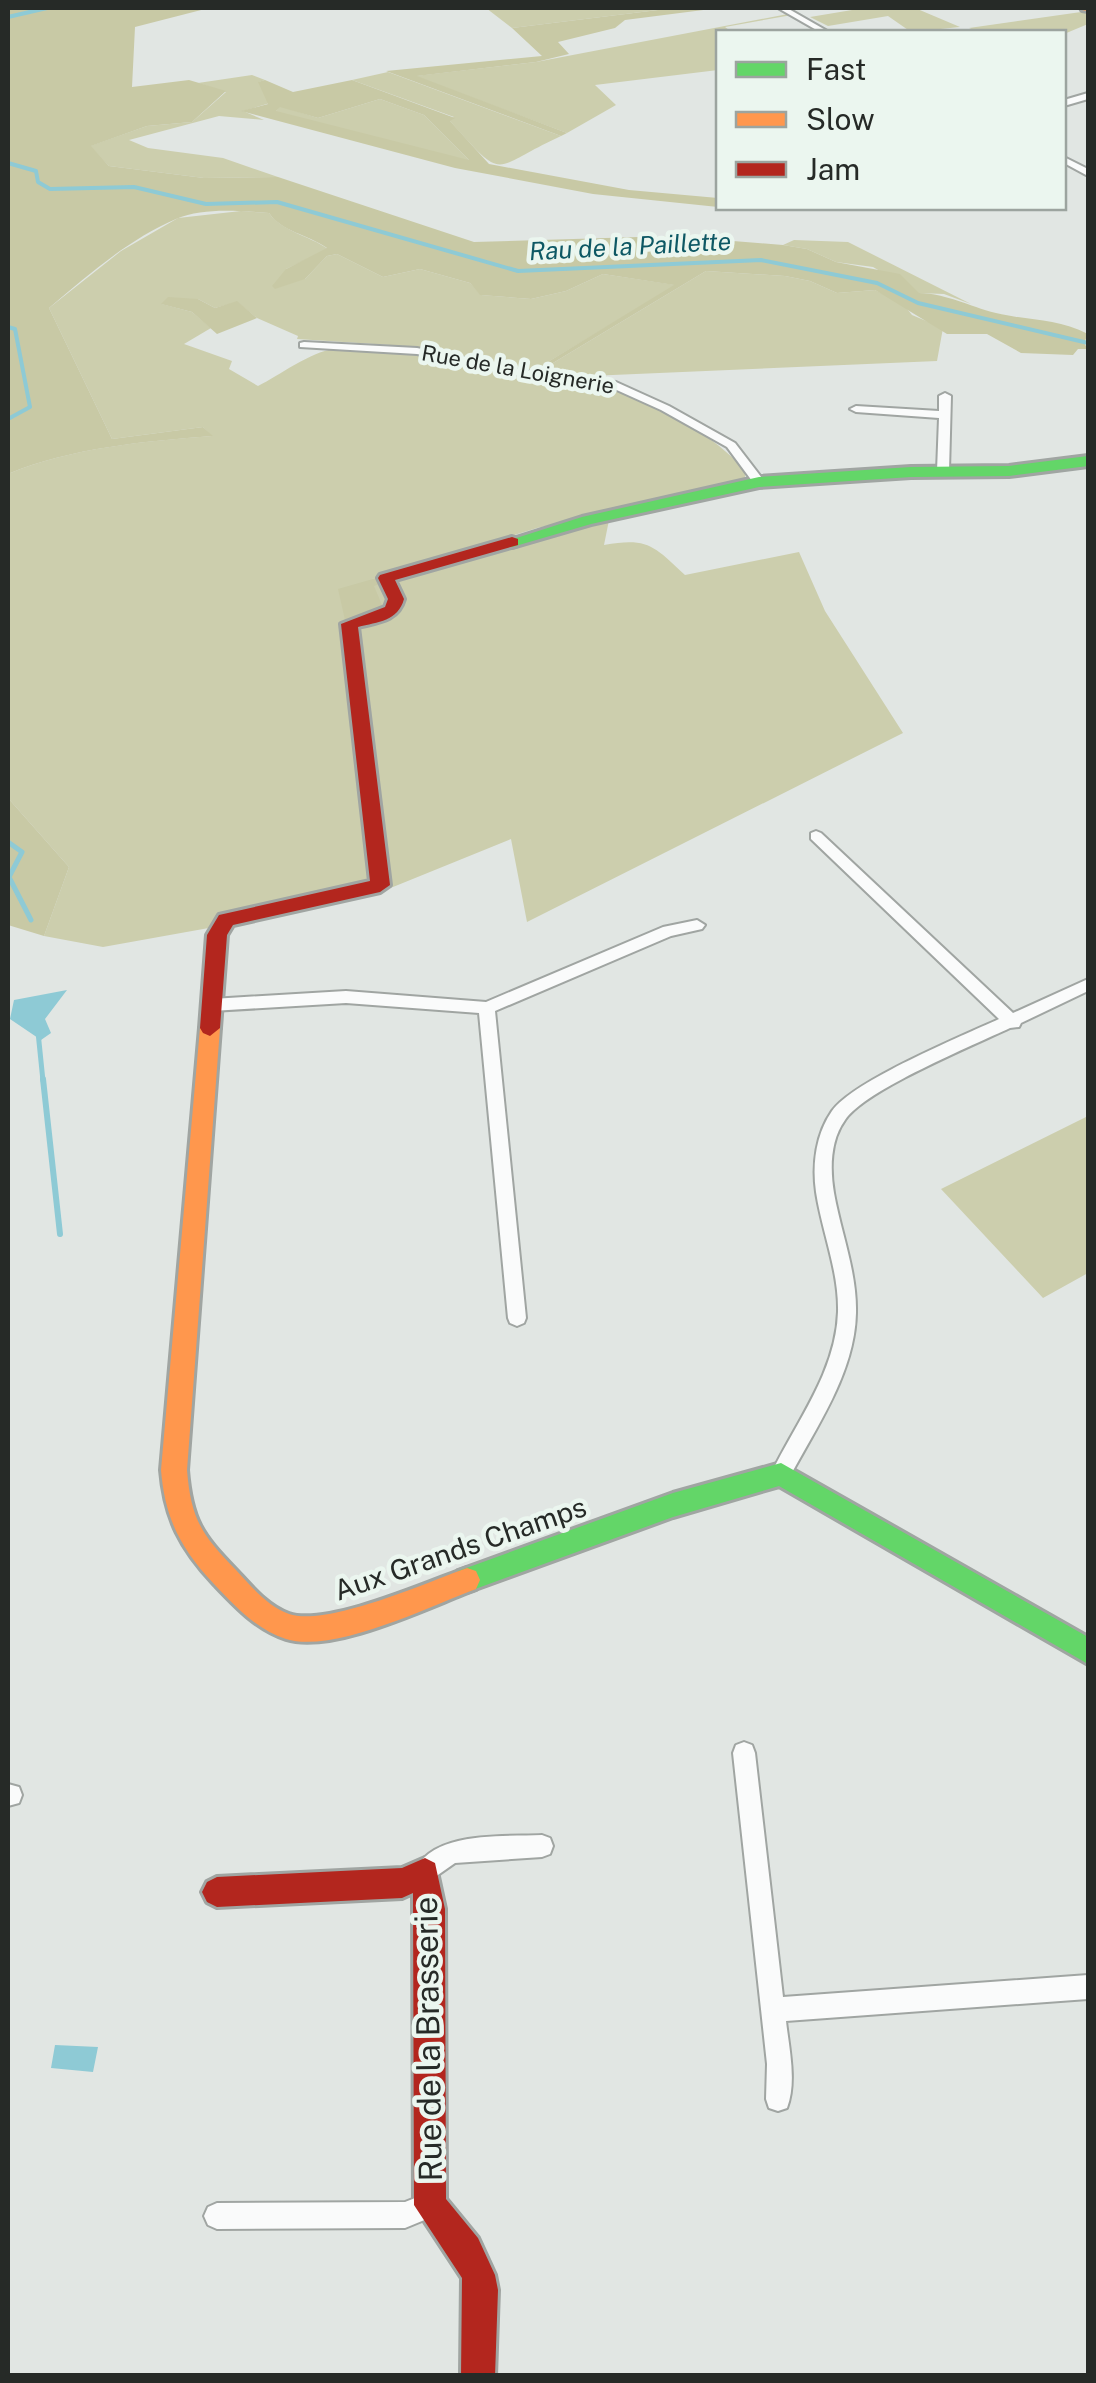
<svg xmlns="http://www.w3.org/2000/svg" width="1096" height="2383" font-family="'Public Sans',sans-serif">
<rect width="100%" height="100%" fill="#e1e6e3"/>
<path fill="#cccead" d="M 486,8 L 674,8 L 512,28 Z
M 864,8 L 915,8 L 960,27 L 911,32 L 888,16 L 828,26 L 810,17 Z
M 1088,11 L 1088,24 L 1064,34 L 979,32 L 969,28 Z
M 788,14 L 792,15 L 725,27 L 732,32 L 718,32 L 718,70 L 595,85 L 616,105 L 567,133 L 415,76 L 536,62 Z
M 388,72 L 561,136 C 489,169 507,184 449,120 L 454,117 L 352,80 Z
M 252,75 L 265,80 L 259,82 L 270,103 L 243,111 L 264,120 L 219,116 L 129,140 L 148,148 L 223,158 L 278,177 L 204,178 L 109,166 L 90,146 L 147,126 L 192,122 L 226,92 L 198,83 Z
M 380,99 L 424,115 L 470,161 L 275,112 L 280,106 L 318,118 Z
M 241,211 L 269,213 C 283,232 308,235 328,249 L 286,269 L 305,279 L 327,256 L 337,254 L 383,277 L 420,269 L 470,283 L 481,295 L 531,299 L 566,291 L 603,274 L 676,285 L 533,371 L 390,345 L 297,339 L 298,336 L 257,318 L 237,302 L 215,308 L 198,299 L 162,304 L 192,312 L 211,328 L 184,344 L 232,361 L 229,369 L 258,386 C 280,375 310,352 334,349 C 401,341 467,366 532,378 C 563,383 593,380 623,392 C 666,409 714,436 745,470 L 745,482 L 537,528 L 372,579 L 609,520 L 604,545 C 648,537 654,546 685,575 L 799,552 L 825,611 L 903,733 L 527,922 L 511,839 L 393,887 L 231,924 L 103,947 L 44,936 L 69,867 L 8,798 L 8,474 C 70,448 145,441 212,436 L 203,427 L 112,439 L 49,308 L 121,251 L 178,218 Z
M 794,240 L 848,242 L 971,304 L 944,294 L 918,293 L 873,267 L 836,262 L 807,249 L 783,245 Z
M 706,271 L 785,276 L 810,281 L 837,293 L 875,290 L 904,305 L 912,315 L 943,328 L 937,361 L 566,377 L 538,372 Z
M 1088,1116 L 1088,1273 L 1043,1298 L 941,1189 Z"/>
<path fill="#c8c9a5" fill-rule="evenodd" d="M 8,8 L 209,8 L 135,27 L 132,87 L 189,80 L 226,91 L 192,122 L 147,126 L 91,146 L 109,166 L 204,178 L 278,177 L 474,242 L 671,236 L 783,245 L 807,249 L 836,262 L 900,274 L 919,293 C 948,294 968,306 996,313 C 1029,321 1057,318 1088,334 L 1084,343 L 1088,349 L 1078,349 L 1073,355 L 1021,353 L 987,334 L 947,334 L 875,290 L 837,293 L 810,281 L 785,276 L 706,271 L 538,372 L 533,371 L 674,285 L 603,274 L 566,291 L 531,299 L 480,295 L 470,283 L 420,269 L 383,277 L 337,254 L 327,256 L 305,279 L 275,289 L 272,286 L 286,269 L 327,248 C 307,234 282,232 269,213 C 240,211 204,207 176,219 C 129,239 88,275 49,308 L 112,439 L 203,427 L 213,436 C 146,441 70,448 8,474 Z
M 674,8 L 719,8 L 625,20 L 615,28 L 558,42 L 569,54 L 536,62 L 417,76 L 567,133 L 561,136 L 386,71 L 542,56 L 512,28 Z
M 265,80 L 293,92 L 352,80 L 455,118 L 450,121 L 489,164 L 629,190 L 718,198 L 718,207 L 593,194 L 455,168 L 241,111 L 268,104 L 258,82 ZM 380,99 L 424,115 L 469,160 L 276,111 L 280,107 L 318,118 Z
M 168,297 L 198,299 L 215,308 L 237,301 L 257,318 L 217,334 L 192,312 L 161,304 Z
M 387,575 L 392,579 L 374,586 L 382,605 L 374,614 L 345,620 L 338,589 Z
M 8,798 L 69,867 L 44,936 L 8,925 Z"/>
<path fill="#8ecad5" d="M 67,990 L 45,1019 L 51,1033 L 41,1040 L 10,1019 L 14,1000 Z
M 55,2045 L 98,2047 L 93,2072 L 51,2068 Z"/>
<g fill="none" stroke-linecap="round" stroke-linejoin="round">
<path stroke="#8ecad5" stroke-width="4" d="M 8,17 L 47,8
M 8,163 L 36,171 L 38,182 L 50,189 L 134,187 L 206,204 L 277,202 L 518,271 L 761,260 L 877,283 L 918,303 L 1088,343
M 8,327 L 15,329 L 30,407 L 8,419"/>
<path stroke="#8ecad5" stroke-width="5" d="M 8,842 L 22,852 L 9,877 L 31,920
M 38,1032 L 43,1081"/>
<path stroke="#8ecad5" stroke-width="6" d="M 43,1079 L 60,1234"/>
<g stroke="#a0a5a2" stroke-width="4">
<path id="street" d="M 778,8 L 787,8 L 829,32 L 820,32 Z
M 1088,93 L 1088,99 L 1064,106 L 1064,100 Z
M 1064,157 L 1088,169 L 1088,176 L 1064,163 Z
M 304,342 L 417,348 L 522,370 L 616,382 L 669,406 L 735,443 L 765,482 L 755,485 L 727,447 L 661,410 L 610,387 L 522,376 L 417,354 L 300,347 L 300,343 Z
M 945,393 L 951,396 L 949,471 L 943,475 L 937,471 L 939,418 L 856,412 L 850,409 L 856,406 L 939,411 L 939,396 Z
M 816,831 L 821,833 L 1013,1013 L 1088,979 L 1088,991 L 1021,1023 L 1019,1027 L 1010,1028 C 974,1045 865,1090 845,1120 C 830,1140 830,1170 834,1193 C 841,1233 857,1272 856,1313 C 855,1373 815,1429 788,1480 L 781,1483 L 774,1480 L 771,1474 C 796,1422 836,1372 838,1312 C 839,1271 822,1232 816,1192 C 812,1164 816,1134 832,1111 C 853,1081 962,1036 999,1019 L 811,839 L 811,833 Z
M 697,920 L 705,925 L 702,929 L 671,936 L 495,1011 L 526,1318 L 524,1323 L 517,1326 L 510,1323 L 508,1318 L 479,1013 L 346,1003 L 212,1011 L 204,1005 L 212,999 L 346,991 L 486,1002 L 663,927 Z
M 744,1742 L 752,1745 L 755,1753 L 783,1997 L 1088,1975 L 1088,1999 L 786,2021 C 789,2048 797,2082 787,2108 L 778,2111 L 769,2108 L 766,2099 L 767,2064 L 733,1753 L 736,1745 Z
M 8,1784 L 19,1787 L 22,1795 L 19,1803 L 8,1806 Z
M 542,1835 L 550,1838 L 553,1846 L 550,1854 L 542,1857 L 455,1863 L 425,1884 L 417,1881 L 414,1873 C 431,1830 503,1837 542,1835 Z
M 430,2192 L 439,2196 L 443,2205 L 439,2214 L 405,2228 L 217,2229 L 208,2225 L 204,2216 L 208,2207 L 217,2203 L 405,2202 Z"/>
</g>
<g stroke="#a0a5a2" stroke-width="6">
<path id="fast" d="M 1088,456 L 1088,466 L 1009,476 L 911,477 L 759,487 L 591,524 L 512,547 L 504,542 L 582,517 L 759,477 L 911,467 L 1009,466 Z
M 781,1463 L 1088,1637 L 1088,1664 L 779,1486 L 673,1517 L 467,1592 L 458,1589 L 454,1580 L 458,1571 L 673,1493 Z"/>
</g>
<g stroke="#a0a5a2" stroke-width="6">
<path id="slow" d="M 1081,8 L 1088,8 L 1088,11 L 1082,10 Z
M 210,1020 L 220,1028 L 187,1470 C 191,1520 202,1535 236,1570 C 251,1586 268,1607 289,1614 C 327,1627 428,1582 467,1568 L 476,1571 L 480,1580 L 476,1589 C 430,1606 334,1654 286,1639 C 256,1629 236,1607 214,1584 C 181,1549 165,1519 161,1470 L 200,1028 Z"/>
</g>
<g stroke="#a0a5a2" stroke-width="6">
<path id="jam" d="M 512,537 L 518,539 L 518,545 L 395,580 L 404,599 C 398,621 378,622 358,627 L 390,885 L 380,892 L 233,925 L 227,935 L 220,1028 L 210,1036 L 203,1033 L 200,1028 L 207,935 L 219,915 L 370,881 L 341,624 L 385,607 L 388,599 L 378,578 L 380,575 Z
M 425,1858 L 435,1863 L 445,1909 L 446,2199 L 478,2238 L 495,2275 L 498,2290 L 495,2376 L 461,2376 L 462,2278 L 414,2205 L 413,1893 L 402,1898 L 217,1907 L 207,1902 L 202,1892 L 207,1882 L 217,1877 L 402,1868 Z"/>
</g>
<use href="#street" fill="#fafbfb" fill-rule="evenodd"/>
<use href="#fast" fill="#63d668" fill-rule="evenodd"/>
<use href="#slow" fill="#ff974d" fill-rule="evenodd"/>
<use href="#jam" fill="#b3261e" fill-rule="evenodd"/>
</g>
<g text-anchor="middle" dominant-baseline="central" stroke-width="9" stroke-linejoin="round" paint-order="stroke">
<g font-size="22" fill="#262a27" stroke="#ebf6ef">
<text transform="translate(518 369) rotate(10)">Rue de la Loignerie</text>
</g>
<g font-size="25" font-style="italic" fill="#0e5864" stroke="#ebf6ef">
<text transform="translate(630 246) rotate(-3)">Rau de la Paillette</text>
</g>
<g font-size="28" fill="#262a27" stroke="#ebf6ef">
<text transform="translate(460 1548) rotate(-19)">Aux Grands Champs</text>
</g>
<g font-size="32" fill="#262a27" stroke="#ebf6ef">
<text transform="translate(428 2039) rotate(-91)">Rue de la Brasserie</text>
</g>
</g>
<rect width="1096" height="2383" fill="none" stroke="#262a27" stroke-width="20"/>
<rect x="716" y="30" width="350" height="180" fill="#ebf6ef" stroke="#9ca49f" stroke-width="2.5"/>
<rect x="736" y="62" width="50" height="15" fill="#63d668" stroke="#9ca49f" stroke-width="2.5"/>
<text x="806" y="80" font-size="30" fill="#262a27">Fast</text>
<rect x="736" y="112" width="50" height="15" fill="#ff974d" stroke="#9ca49f" stroke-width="2.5"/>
<text x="806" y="130" font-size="30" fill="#262a27">Slow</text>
<rect x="736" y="162" width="50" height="15" fill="#b3261e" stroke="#9ca49f" stroke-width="2.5"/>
<text x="806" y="180" font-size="30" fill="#262a27">Jam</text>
</svg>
